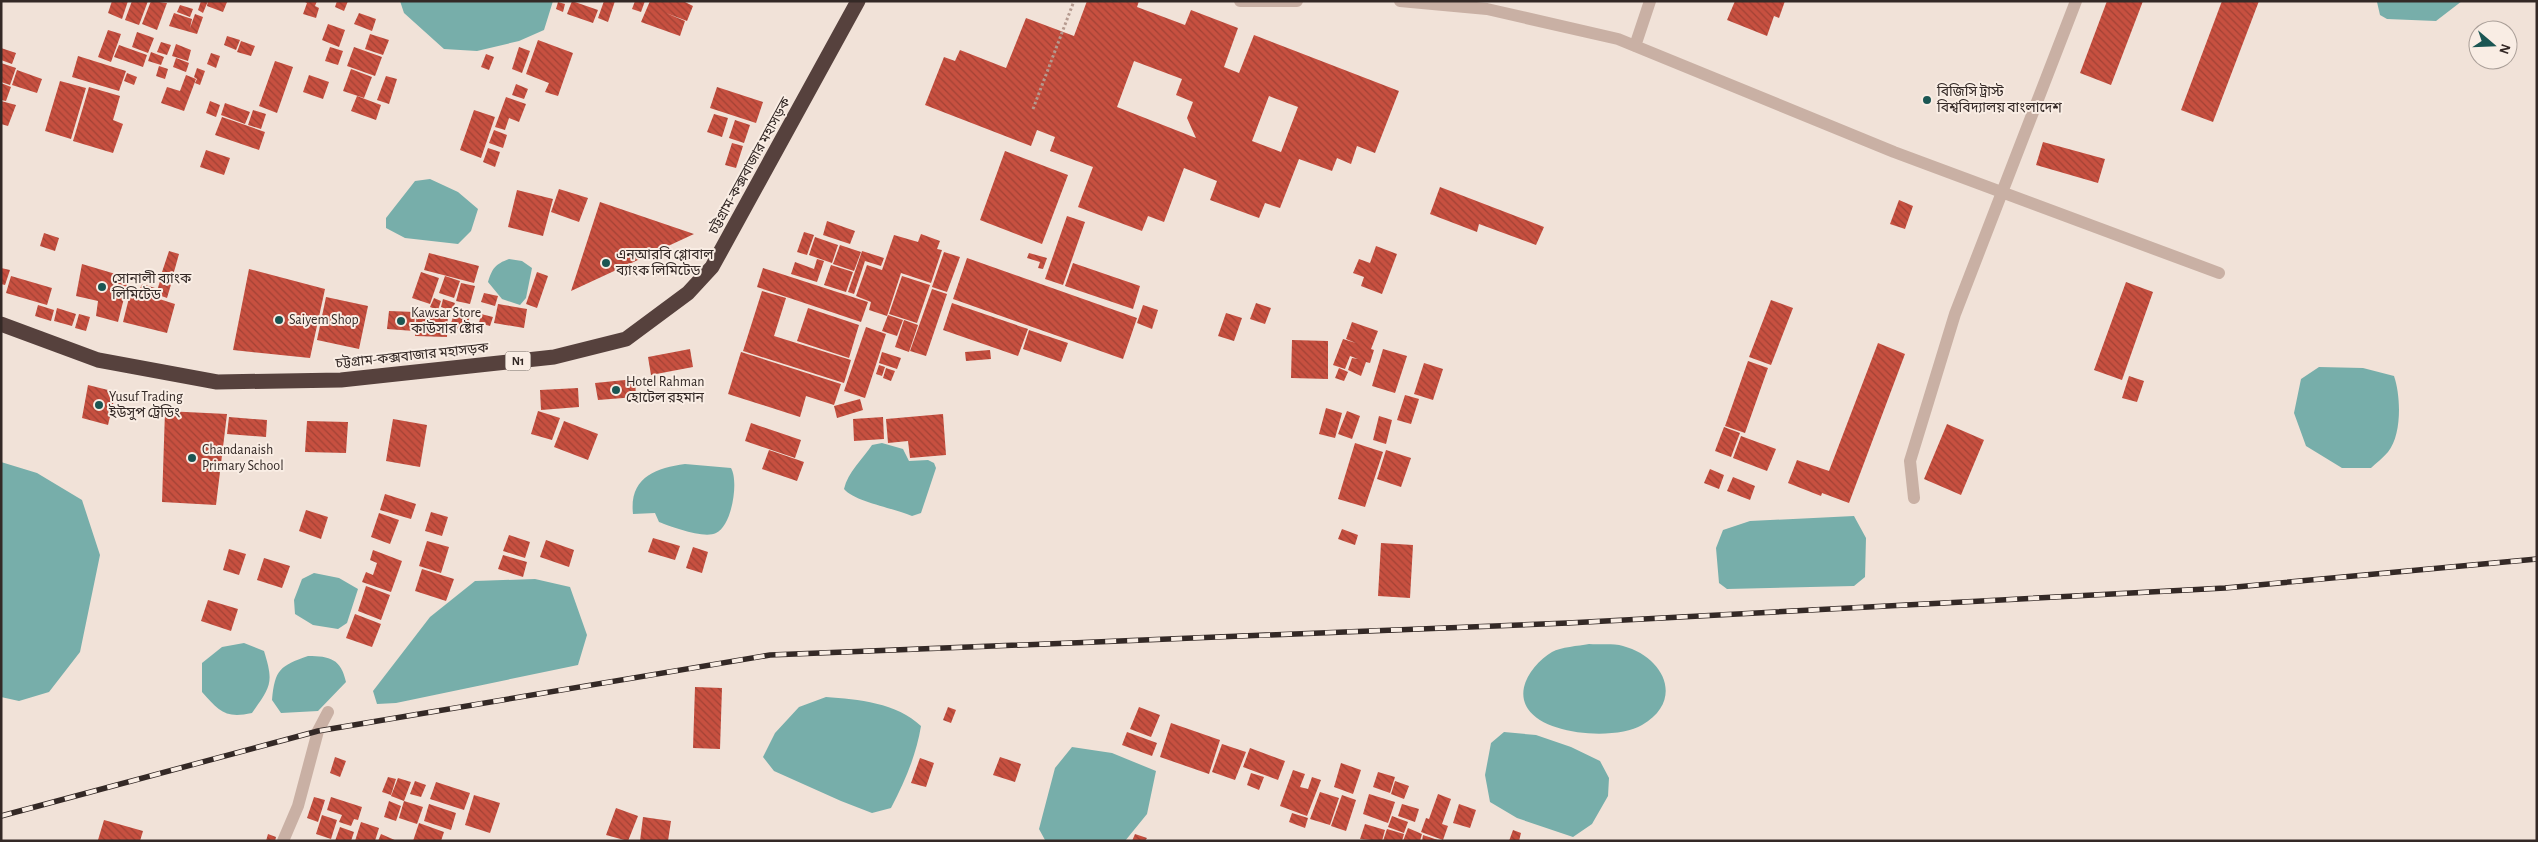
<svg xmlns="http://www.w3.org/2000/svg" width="2538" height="842" font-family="'Alegreya Sans','Noto Sans Bengali',sans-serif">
<defs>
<pattern id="building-back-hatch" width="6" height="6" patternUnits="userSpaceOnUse" patternTransform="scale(1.25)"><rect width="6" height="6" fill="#c75040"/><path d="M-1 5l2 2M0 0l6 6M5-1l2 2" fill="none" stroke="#a24235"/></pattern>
</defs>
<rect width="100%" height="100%" fill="#f1e2d8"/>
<path fill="#77aeaa" d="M 400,1 L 553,1 L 544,30 L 519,41 L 477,51 L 444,49 L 404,13 Z
M 2462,1 L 2436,21 L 2387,19 L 2380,15 L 2377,2 Z
M 430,179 L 458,192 L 478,209 L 471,231 L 458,244 L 405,238 L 386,228 L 386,218 L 415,181 Z
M 509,259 L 522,261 L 532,268 L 526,298 L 520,305 L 502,299 L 488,282 C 492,269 495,264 509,259 Z
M 2319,367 L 2363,368 L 2394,376 C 2401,396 2402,435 2388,452 C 2383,458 2376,463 2371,468 L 2342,468 L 2306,446 L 2294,413 L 2301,379 Z
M 882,443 L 903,449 L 909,461 L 928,460 L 934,463 L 936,468 L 921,513 L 912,516 C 894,508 855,502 844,489 C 848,472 862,460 872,445 Z
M 1,462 L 37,473 L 82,500 L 100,555 L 80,652 L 49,692 L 19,701 L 1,697 Z
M 685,464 L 731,468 C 739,481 732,526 716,533 C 704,539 672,527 659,522 L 655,513 L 633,514 C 629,478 655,468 685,464 Z
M 1854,516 L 1866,538 L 1865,577 L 1854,586 L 1727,589 L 1719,583 L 1716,548 L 1723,530 L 1750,521 Z
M 314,573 L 339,578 L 358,589 L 347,623 L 338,629 L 313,625 L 295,614 L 294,600 L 302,579 Z
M 535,579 L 570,587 L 587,635 L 578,665 L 396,703 L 377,704 L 373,691 L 430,617 L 475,581 Z
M 244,643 L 264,651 C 274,683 271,686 252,713 C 225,719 219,711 202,692 L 202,663 L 222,647 Z
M 1589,644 C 1599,645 1613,643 1623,646 C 1664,657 1685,700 1642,725 C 1617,740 1546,736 1528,709 C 1514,688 1534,663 1552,652 C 1561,647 1578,646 1589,644 Z
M 308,656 C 330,656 341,659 346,682 L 318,711 L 281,713 L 272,700 C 275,669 280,666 308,656 Z
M 826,697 C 858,699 897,703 921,726 C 916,756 905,781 891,808 L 872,813 L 841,801 L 774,771 L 763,757 L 775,733 L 799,707 Z
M 1504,732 L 1536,735 L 1571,747 L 1600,761 L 1609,778 L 1608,796 L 1592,824 L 1573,837 L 1517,818 L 1490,802 L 1485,775 L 1491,743 Z
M 1072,747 L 1112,753 L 1156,771 L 1147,814 L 1125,841 L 1049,841 L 1045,840 L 1039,829 L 1055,768 Z"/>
<path fill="url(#building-back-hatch)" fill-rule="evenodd" d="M 112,1 L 128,1 L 122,19 L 108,13 Z
M 132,1 L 148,1 L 139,25 L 125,20 Z
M 151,1 L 167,3 L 157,30 L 142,24 Z
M 201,1 L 208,1 L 203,13 L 198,10 Z
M 208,1 L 224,1 L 227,2 L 223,12 L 207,6 Z
M 303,1 L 317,1 L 315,6 L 319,8 L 316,18 L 303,14 L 307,3 Z
M 337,1 L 348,1 L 344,11 L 335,7 Z
M 572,1 L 598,10 L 593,23 L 567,14 Z
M 604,1 L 615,1 L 608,22 L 598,18 Z
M 635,1 L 645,1 L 641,12 L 632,9 Z
M 650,1 L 683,1 L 693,6 L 687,21 L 666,13 L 685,21 L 680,36 L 641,22 Z
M 1087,1 L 1139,1 L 1137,7 L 1185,25 L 1191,10 L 1238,28 L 1224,67 L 1239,73 L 1254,35 L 1399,91 L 1375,153 L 1357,146 L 1351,164 L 1337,158 L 1332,171 L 1299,159 L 1280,208 L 1265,203 L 1259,218 L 1210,200 L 1217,181 L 1184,168 L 1164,222 L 1148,216 L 1142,231 L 1078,207 L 1093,167 L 1050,151 L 1055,137 L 1037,130 L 1031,146 L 925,105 L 944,57 L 955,61 L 960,50 L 1006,68 L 1026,18 L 1074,36 ZM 1134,61 L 1182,79 L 1176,95 L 1193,102 L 1187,118 L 1196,138 L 1117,107 ZM 1269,96 L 1298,107 L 1281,152 L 1252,141 Z
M 1735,1 L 1785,1 L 1779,18 L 1774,16 L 1767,36 L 1727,20 Z
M 2107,1 L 2143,1 L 2111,85 L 2080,73 Z
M 2222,1 L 2259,1 L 2213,122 L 2181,110 Z
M 558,2 L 565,4 L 563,12 L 556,9 Z
M 180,5 L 193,9 L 190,17 L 177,12 Z
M 174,13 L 192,19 L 190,28 L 195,14 L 203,17 L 197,34 L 169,26 Z
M 359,13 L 376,19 L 372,31 L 354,24 Z
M 328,24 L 345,30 L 339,47 L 322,40 Z
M 108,30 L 121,34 L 111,62 L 98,57 Z
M 137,32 L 154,38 L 148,53 L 132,47 Z
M 370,34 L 389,40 L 383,55 L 365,49 Z
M 227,36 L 240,40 L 236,50 L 224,45 Z
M 538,40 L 573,53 L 558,96 L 545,92 L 549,83 L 526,74 Z
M 241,41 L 255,46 L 251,56 L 237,52 Z
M 161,42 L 171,45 L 167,55 L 157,52 Z
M 176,44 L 191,50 L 188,61 L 172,56 Z
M 119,45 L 147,55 L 143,67 L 114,57 Z
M 330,47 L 343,51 L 338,65 L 325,61 Z
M 354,47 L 382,57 L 375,76 L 347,66 Z
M 519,47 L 530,51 L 522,73 L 512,69 Z
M 1,48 L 16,53 L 12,64 L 1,60 Z
M 151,52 L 164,57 L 161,65 L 148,61 Z
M 211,53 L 220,56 L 216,68 L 207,64 Z
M 486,54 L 494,57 L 489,70 L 481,67 Z
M 78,56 L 126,71 L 119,91 L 72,77 Z
M 176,58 L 189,63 L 186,72 L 173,67 Z
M 275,61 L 293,67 L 277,113 L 259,106 Z
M 1,63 L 16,68 L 10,85 L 1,82 Z
M 159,66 L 168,69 L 165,79 L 156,76 Z
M 197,68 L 205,71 L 200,85 L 195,83 L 197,79 L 194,77 Z
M 351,69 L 372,77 L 364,98 L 343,91 Z
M 17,70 L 42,79 L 37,93 L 12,85 Z
M 127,73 L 137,77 L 134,85 L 124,81 Z
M 186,75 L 196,79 L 184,111 L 161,103 L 167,87 L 180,91 Z
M 309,75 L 329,82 L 323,99 L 303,92 Z
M 386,76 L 397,79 L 389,104 L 377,100 Z
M 60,81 L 86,88 L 71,139 L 45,131 Z
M 1,83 L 11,87 L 6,101 L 1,100 Z
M 516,84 L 528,89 L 524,99 L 512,95 Z
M 89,87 L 120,96 L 113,120 L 123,124 L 113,153 L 73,141 Z
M 717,87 L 763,102 L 756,123 L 710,108 Z
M 357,96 L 381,105 L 376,120 L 351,111 Z
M 506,97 L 526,104 L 519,122 L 509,118 L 505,130 L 495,127 Z
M 1,101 L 16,105 L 8,126 L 1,124 Z
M 210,101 L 220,105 L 216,117 L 206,113 Z
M 225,103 L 250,112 L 245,124 L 221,115 Z
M 253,110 L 266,114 L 261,129 L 248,125 Z
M 474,110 L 495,117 L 481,158 L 460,150 Z
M 714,114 L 728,118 L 722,137 L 707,132 Z
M 222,117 L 265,132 L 259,150 L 215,135 Z
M 735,120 L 750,125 L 744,143 L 729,138 Z
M 494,130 L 507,135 L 503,148 L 489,143 Z
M 2043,142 L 2105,159 L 2098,183 L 2036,165 Z
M 732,143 L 743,146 L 736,168 L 725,165 Z
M 488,148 L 500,152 L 495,167 L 483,162 Z
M 206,150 L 230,158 L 224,175 L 200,167 Z
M 1005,151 L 1068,175 L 1042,244 L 980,220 Z
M 1440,187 L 1544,227 L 1536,245 L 1479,224 L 1477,232 L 1430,214 Z
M 559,189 L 588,198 L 579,222 L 551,212 Z
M 517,190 L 553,199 L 543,236 L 508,227 Z
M 1899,200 L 1913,206 L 1905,229 L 1890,224 Z
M 600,202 L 694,234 L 571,291 Z
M 1067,216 L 1085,222 L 1063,285 L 1045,279 Z
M 827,221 L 855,231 L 850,244 L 823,235 Z
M 804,232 L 814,235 L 807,255 L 797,252 Z
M 44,233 L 59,238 L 55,251 L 40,246 Z
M 921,234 L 940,241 L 937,249 L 942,250 L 931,283 L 901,273 L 887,316 L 869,310 L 871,302 L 856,296 L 867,265 L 882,270 L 894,235 L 918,242 Z
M 815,237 L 838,245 L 832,263 L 809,255 Z
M 840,245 L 861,252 L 854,271 L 833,264 Z
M 1376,246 L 1397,254 L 1382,294 L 1361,286 L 1364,277 L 1353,273 L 1359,259 L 1370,263 Z
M 169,251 L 179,254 L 172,279 L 161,275 Z
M 862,251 L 884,258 L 881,266 L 865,261 L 854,294 L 848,292 Z
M 944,252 L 960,257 L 947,292 L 932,287 Z
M 429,253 L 479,266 L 474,283 L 424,270 Z
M 1029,253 L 1047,258 L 1043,269 L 1038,268 L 1040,262 L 1027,258 Z
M 967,258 L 1137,318 L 1123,359 L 953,299 Z
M 817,259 L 824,261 L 817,282 L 791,274 L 795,262 L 814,269 Z
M 1073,263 L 1140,286 L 1133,309 L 1065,286 Z
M 82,264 L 129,278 L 118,322 L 96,316 L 98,301 L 76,296 Z
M 831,265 L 853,272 L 846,292 L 824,285 Z
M 1,268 L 10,270 L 5,285 L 1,284 Z
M 763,268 L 868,302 L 861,322 L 757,287 Z
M 249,269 L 325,289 L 310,358 L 233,350 Z
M 421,272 L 439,278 L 430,304 L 412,298 Z
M 537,272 L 548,276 L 537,308 L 526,304 Z
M 11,276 L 52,288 L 47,305 L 6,293 Z
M 445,276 L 460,281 L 454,298 L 439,293 Z
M 902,276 L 930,285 L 917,323 L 889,314 Z
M 161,278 L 172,281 L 167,298 L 156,294 Z
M 2126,282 L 2153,292 L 2122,380 L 2094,370 Z
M 461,283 L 475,286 L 470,304 L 456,301 Z
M 142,284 L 155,288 L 153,296 L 139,291 Z
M 932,289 L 947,294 L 926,356 L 910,351 Z
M 131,290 L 175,304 L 167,333 L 123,322 Z
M 762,291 L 786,298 L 774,336 L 851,360 L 844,383 L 743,351 Z
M 484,293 L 498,296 L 495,306 L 481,302 Z
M 326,297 L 368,306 L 359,349 L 317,340 Z
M 434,298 L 441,301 L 438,310 L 430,307 Z
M 443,299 L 455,303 L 452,311 L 441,307 Z
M 1771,300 L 1793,308 L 1771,365 L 1749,357 Z
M 952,303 L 1028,329 L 1018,356 L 943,330 Z
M 1256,303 L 1271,308 L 1265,324 L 1250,319 Z
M 498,304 L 527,309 L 524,328 L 494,323 Z
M 38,305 L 54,310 L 51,321 L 35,316 Z
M 1143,305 L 1158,310 L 1152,329 L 1137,323 Z
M 57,308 L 76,314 L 72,326 L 54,321 Z
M 808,308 L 859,325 L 849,358 L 797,341 Z
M 417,309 L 448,312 L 447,337 L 415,336 Z
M 389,311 L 415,312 L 414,331 L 387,329 Z
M 455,311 L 470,316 L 465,331 L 450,326 Z
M 1226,313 L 1242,318 L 1234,341 L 1218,336 Z
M 79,314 L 90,317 L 86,331 L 75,328 Z
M 481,314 L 493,317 L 490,326 L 479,323 Z
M 888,315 L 903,320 L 897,336 L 882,331 Z
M 904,320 L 918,325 L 909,352 L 895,347 Z
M 1352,322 L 1378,331 L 1371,349 L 1374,350 L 1370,363 L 1366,362 L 1361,376 L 1348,370 L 1352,358 L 1358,359 L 1350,356 L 1345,369 L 1333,365 L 1343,339 L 1356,343 L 1346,339 Z
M 866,327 L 886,334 L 865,398 L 844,391 Z
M 1029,330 L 1068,343 L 1061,362 L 1023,349 Z
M 1292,340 L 1328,341 L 1328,379 L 1291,378 Z
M 1878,343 L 1905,354 L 1849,503 L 1822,493 L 1821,496 L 1788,483 L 1797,460 L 1829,471 Z
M 690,349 L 693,367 L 651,375 L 648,357 Z
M 1383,349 L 1407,356 L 1395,393 L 1372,386 Z
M 990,350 L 991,359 L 966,361 L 965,352 Z
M 741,352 L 841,384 L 834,405 L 806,396 L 800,417 L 728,394 Z
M 882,352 L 901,358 L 897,369 L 879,363 Z
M 1748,361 L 1768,368 L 1745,433 L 1725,426 Z
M 1424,363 L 1443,369 L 1433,400 L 1414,394 Z
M 879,365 L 885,367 L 882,376 L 876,374 Z
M 886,368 L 895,371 L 891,381 L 883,378 Z
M 1339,368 L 1348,372 L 1344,381 L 1335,378 Z
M 2129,376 L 2144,381 L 2137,402 L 2122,398 Z
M 635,379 L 636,397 L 598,400 L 595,383 Z
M 88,385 L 116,392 L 108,425 L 82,418 Z
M 578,388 L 579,407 L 541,410 L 540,390 Z
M 1405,395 L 1419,399 L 1411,424 L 1397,420 Z
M 860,399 L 863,410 L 837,418 L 834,406 Z
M 1326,408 L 1342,413 L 1335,438 L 1319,434 Z
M 165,411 L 227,414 L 216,505 L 162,502 Z
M 538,411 L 560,418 L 552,440 L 531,434 Z
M 1347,411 L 1360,416 L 1352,439 L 1338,434 Z
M 943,414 L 946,455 L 910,458 L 908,441 L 888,443 L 886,419 Z
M 1379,416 L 1392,420 L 1386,444 L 1373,440 Z
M 229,417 L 267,420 L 266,437 L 227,434 Z
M 883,417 L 884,439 L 854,441 L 853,419 Z
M 393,419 L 427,425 L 420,467 L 386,461 Z
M 307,421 L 348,422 L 346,453 L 305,452 Z
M 564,421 L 598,434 L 588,460 L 554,447 Z
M 751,423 L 801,440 L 795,458 L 745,441 Z
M 1947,424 L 1984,440 L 1961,495 L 1924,479 Z
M 1724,427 L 1740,433 L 1731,457 L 1715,451 Z
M 1741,436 L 1776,449 L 1767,471 L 1733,458 Z
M 1355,443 L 1383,452 L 1365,507 L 1338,499 Z
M 769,450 L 804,462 L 797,481 L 762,469 Z
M 1386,450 L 1411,458 L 1401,487 L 1377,479 Z
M 1710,469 L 1724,475 L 1719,489 L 1704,483 Z
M 1733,477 L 1755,486 L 1750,500 L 1727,491 Z
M 385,494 L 416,504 L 411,519 L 380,510 Z
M 306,510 L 328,517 L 321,539 L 299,531 Z
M 431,512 L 448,517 L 442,536 L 425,531 Z
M 379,513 L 399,520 L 390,544 L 371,537 Z
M 1342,529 L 1358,535 L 1355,545 L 1338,539 Z
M 509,535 L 530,542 L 525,558 L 503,551 Z
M 653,538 L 680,546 L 675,560 L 648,552 Z
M 546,540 L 574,550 L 569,567 L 540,557 Z
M 427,541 L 449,547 L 441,573 L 419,566 Z
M 1381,543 L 1413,545 L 1410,598 L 1378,596 Z
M 693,547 L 708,552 L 702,573 L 686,568 Z
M 229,549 L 246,554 L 239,575 L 223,570 Z
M 373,550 L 402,561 L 391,592 L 362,582 L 366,572 L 373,575 L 377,563 L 370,560 Z
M 503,555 L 527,562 L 523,577 L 498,569 Z
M 264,558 L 290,566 L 282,588 L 257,580 Z
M 422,569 L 454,579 L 446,601 L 415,591 Z
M 366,586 L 390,595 L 381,620 L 358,611 Z
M 208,600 L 238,609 L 231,631 L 201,621 Z
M 355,614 L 381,624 L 372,647 L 346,638 Z
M 695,687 L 722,688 L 720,749 L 693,748 Z
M 948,707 L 956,710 L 951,723 L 943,720 Z
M 1139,707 L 1160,715 L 1151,737 L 1130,729 Z
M 1171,723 L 1220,740 L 1209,774 L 1160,757 Z
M 1127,732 L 1157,743 L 1152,756 L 1122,745 Z
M 1222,744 L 1246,752 L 1235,780 L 1212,772 Z
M 1250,748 L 1285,761 L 1278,780 L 1243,767 Z
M 335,757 L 346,761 L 340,777 L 330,773 Z
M 1000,757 L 1021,764 L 1015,782 L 993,775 Z
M 920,758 L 934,763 L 926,787 L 911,783 Z
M 1341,763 L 1361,770 L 1353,794 L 1334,787 Z
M 1293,770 L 1305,774 L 1300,787 L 1308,789 L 1312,777 L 1321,780 L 1307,816 L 1280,806 Z
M 1378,772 L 1395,777 L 1390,793 L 1373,787 Z
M 1251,773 L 1264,777 L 1259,790 L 1247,785 Z
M 388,777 L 396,779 L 391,795 L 382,792 Z
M 398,778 L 411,782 L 404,801 L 423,807 L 417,824 L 399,818 L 404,801 L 391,796 Z
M 415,781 L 426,785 L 421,797 L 410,794 Z
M 1395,781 L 1409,786 L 1404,799 L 1391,794 Z
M 436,782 L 470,793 L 464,810 L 430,799 Z
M 1320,792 L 1339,798 L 1330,825 L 1310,819 Z
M 1369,794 L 1395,802 L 1388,823 L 1363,814 Z
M 1438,794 L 1451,799 L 1442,824 L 1448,826 L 1443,840 L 1421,832 L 1426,818 L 1429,819 Z
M 474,795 L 500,803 L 490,833 L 465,825 Z
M 1342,795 L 1356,800 L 1346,831 L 1331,826 Z
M 314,797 L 325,800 L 318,822 L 307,818 Z
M 331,797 L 362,807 L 358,820 L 354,819 L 351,826 L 339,822 L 342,815 L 327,810 Z
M 389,801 L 401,806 L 396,821 L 384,817 Z
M 429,804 L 456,813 L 451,830 L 424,821 Z
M 1402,804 L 1419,809 L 1415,822 L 1398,816 Z
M 1459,804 L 1476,810 L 1470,828 L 1453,823 Z
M 616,808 L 638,816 L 628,841 L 606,835 Z
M 1292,813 L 1308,818 L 1305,828 L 1289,822 Z
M 322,815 L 337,820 L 331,839 L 316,834 Z
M 1392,816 L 1408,822 L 1404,833 L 1388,827 Z
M 643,817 L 671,821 L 668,841 L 640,841 Z
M 104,820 L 143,831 L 140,841 L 98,840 Z
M 361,822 L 379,828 L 375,841 L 355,841 Z
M 419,823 L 444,832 L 441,841 L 413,841 Z
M 1365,824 L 1385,830 L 1382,841 L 1360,839 Z
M 340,827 L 354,832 L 351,841 L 335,841 Z
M 1408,828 L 1422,834 L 1420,841 L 1403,841 Z
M 1387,829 L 1404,834 L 1402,841 L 1383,841 Z
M 1513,830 L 1521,833 L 1519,841 L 1509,841 Z
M 268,834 L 276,837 L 275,841 L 266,841 Z
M 381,834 L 397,841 L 378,841 Z
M 1135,834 L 1147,838 L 1145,841 L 1132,841 Z
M 1423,835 L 1438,840 L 1438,841 L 1422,841 Z"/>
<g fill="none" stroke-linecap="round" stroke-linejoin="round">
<path stroke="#b59a8f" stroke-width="3" stroke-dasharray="2.5 2.5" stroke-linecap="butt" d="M 1033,109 L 1074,1"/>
<path stroke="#c9b0a4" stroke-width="12" d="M 1240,1 L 1297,1
M 1400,1 L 1487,9 L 1618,39 L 1894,152 L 2219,273
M 1635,46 L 1650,1
M 1914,498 L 1910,461 L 1955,314 L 2076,1
M 283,841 L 298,806 L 318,731 L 328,712"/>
<path stroke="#56413d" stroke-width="15" d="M 1,324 L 98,360 L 217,382 L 341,380 L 554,357 L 626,339 L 688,293 L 712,267 L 858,1"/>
<g stroke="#342926" stroke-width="5.5">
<path id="rail" d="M 1,816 L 318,731 L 770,655 L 1568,623 L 2225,588 L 2537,559"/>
</g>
<use href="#rail" stroke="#f9ede4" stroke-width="4" stroke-dasharray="11" stroke-linecap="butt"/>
</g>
<g fill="#1b5653" stroke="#f9ede4" stroke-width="2">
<circle cx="1927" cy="100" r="5"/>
<circle cx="606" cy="263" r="5"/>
<circle cx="102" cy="287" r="5"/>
<circle cx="279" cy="320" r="5"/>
<circle cx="401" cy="321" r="5"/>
<circle cx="616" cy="390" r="5"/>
<circle cx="99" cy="405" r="5"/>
<circle cx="192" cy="458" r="5"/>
</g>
<g text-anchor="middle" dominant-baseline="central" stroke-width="4" stroke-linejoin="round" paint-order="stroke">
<rect fill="#f9ede4" stroke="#6f645f" stroke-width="1" x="505.5" y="351.5" width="25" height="19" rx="4"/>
<g font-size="12" font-weight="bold" fill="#342926">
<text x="518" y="361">N1</text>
</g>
<g font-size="14" fill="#342926" stroke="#f9ede4" text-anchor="start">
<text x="1937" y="92">বিজিসি ট্রাস্ট<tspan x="1937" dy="16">বিশ্ববিদ্যালয় বাংলাদেশ</tspan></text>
<text x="616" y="255">এনআরবি গ্লোবাল<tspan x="616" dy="16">ব্যাংক লিমিটেড</tspan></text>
<text x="112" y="279">সোনালী ব্যাংক<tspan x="112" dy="16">লিমিটেড</tspan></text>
<text x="411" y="313">Kawsar Store<tspan x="411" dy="16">কাউসার ষ্টোর</tspan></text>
<text x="289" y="320">Saiyem Shop</text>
<text x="626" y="382">Hotel Rahman<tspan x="626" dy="16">হোটেল রহমান</tspan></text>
<text x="109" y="397">Yusuf Trading<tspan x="109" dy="16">ইউসুপ ট্রেডিং</tspan></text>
<text x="202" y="450">Chandanaish<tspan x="202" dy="16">Primary School</tspan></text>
</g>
<g font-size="14" fill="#342926" stroke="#f9ede4">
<text transform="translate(750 166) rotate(-61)">চট্টগ্রাম-কক্সবাজার মহাসড়ক</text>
<text transform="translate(412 356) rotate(-6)">চট্টগ্রাম-কক্সবাজার মহাসড়ক</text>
</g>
</g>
<rect width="2538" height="842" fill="none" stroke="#342926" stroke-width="5"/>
<g transform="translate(2493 45) rotate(109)"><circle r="24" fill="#f9ede4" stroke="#aa9f98"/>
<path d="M0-4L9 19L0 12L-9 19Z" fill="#1b5653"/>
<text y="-8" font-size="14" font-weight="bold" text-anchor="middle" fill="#342926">N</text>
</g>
</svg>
